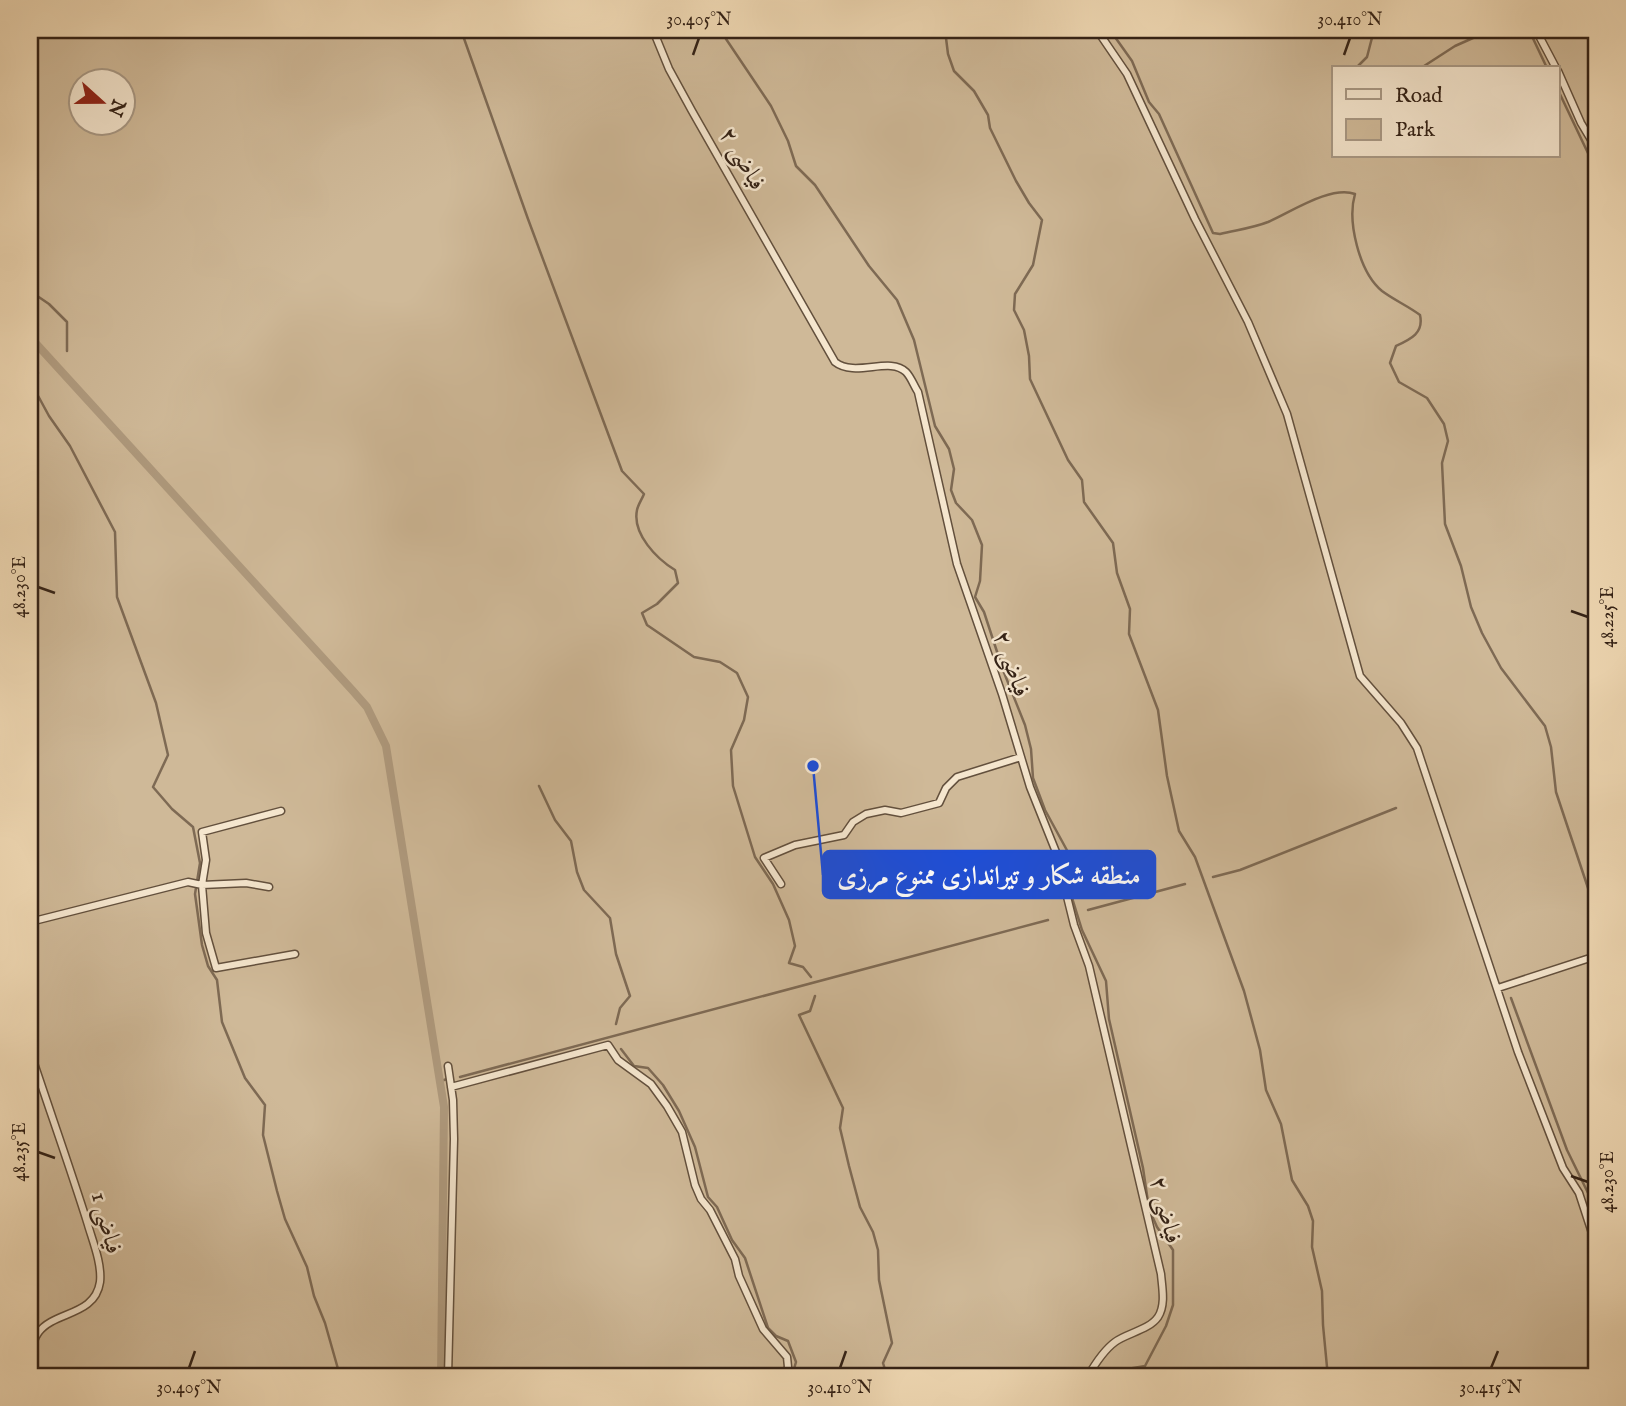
<svg xmlns="http://www.w3.org/2000/svg" width="1626" height="1406" font-family="'IM FELL English',Amiri,serif">
<rect width="100%" height="100%" fill="#efd8b3"/>
<filter id="stains"><feTurbulence type="fractalNoise" baseFrequency=".00286" numOctaves="4"/><feColorMatrix values="0 0 0 0 .2 0 0 0 0 .09 0 0 0 0 .02 0 0 0 .5 -.17"/></filter>
<radialGradient id="worn" r=".72"><stop offset=".6" stop-color="#630" stop-opacity="0"/><stop offset="1" stop-color="#630" stop-opacity=".3"/></radialGradient>
<path fill="#cfb998" stroke="#826e57" stroke-width="2" fill-rule="evenodd" d="M 30,30 L 1596,30 L 1596,1376 L 30,1376 ZM 1334,68 L 1558,68 L 1558,156 L 1334,156 ZM 80,80 L 122,80 L 122,122 L 80,122 Z"/>
<g fill="none" stroke-linecap="round" stroke-linejoin="round">
<path stroke="#7e6a54" stroke-width="2.5" d="M 461,30 L 528,219 L 622,471 L 644,494 C 642,499 638,505 637,510 C 632,534 657,559 675,570 L 678,583 L 657,604 L 642,613 L 647,625 L 694,657 L 720,662 L 737,673 L 748,697 L 744,720 L 731,750 L 733,786 L 755,857 L 773,884 L 789,920 L 795,946 L 789,963 L 803,967 L 811,977
M 720,30 L 771,106 L 788,141 L 796,166 L 815,185 L 869,266 L 897,300 L 914,340 L 935,426 L 949,449 L 954,469 L 951,490 L 956,503 L 972,520 L 982,545 L 980,581 L 975,597 L 984,612 L 1003,670 L 1025,725 L 1031,749 L 1033,778 L 1045,810 L 1069,854 L 1067,873 L 1073,901 L 1082,930 L 1106,981 L 1109,1019 L 1143,1168 L 1149,1209 L 1157,1227 L 1173,1250 L 1173,1305 L 1166,1326 L 1145,1366 L 1104,1373 L 1101,1376
M 945,30 L 948,54 L 954,71 L 974,91 L 988,115 L 990,128 L 1016,181 L 1029,203 L 1042,220 L 1033,265 L 1015,294 L 1014,310 L 1024,330 L 1029,356 L 1030,379 L 1068,460 L 1082,480 L 1084,502 L 1113,543 L 1117,573 L 1130,609 L 1129,634 L 1158,710 L 1167,776 L 1179,831 L 1195,857 L 1244,991 L 1260,1050 L 1266,1090 L 1281,1124 L 1292,1180 L 1308,1206 L 1313,1221 L 1312,1247 L 1322,1291 L 1323,1325 L 1327,1367 L 1332,1376
M 1110,30 L 1132,61 L 1149,102 L 1159,114 L 1213,233 L 1220,234 C 1236,230 1253,228 1268,222 C 1291,212 1331,185 1355,194 C 1347,221 1359,272 1382,291 C 1394,300 1408,306 1420,315 C 1424,333 1411,339 1396,346 L 1390,363 L 1399,382 L 1427,398 L 1444,424 L 1448,441 L 1442,463 L 1445,524 L 1461,566 L 1471,607 L 1482,633 L 1501,668 L 1545,726 L 1551,747 L 1556,792 L 1596,912
M 1529,30 L 1547,68
M 1356,68 L 1367,57 L 1374,30
M 1421,68 L 1455,46 L 1491,30
M 1558,90 L 1596,170
M 30,291 L 49,304 L 67,322 L 67,351
M 30,377 L 38,373
M 30,381 L 49,416 L 70,446 L 115,532 L 117,597 L 156,703 L 168,755 L 153,787 L 172,809 L 193,827 L 200,863 L 195,894 L 202,945 L 208,966 L 217,980 L 222,1022 L 245,1078 L 265,1105 L 263,1135 L 277,1191 L 285,1219 L 307,1267 L 314,1296 L 325,1323 L 340,1376
M 539,786 L 555,820 L 571,841 L 577,872 L 584,890 L 610,918 L 616,954 L 630,996 L 620,1008 L 616,1024
M 1213,877 L 1240,870 L 1396,808
M 1088,910 L 1185,884
M 815,996 L 810,1011 L 799,1015 L 843,1108 L 840,1128 L 849,1166 L 860,1207 L 873,1232 L 878,1250 L 879,1280 L 892,1343 L 883,1363 L 887,1376
M 1511,998 L 1567,1150 L 1590,1197 L 1596,1226
M 621,1049 L 634,1066 L 648,1068 L 663,1085 L 679,1111 L 695,1147 L 708,1197 L 717,1207 L 732,1240 L 745,1258 L 768,1328 L 776,1336 L 788,1341 L 796,1362 L 792,1376
M 460,1077 L 1048,920
M 441,1081 L 447,1079"/>
<path stroke="#af9a7e" stroke-width="8" d="M 30,337 L 353,691 L 367,707 L 386,746 L 444,1107 L 441,1376"/>
<g stroke="#63503d" stroke-width="9">
<path id="street" d="M 653,30 L 669,69 L 692,111 L 835,362 C 855,378 890,356 906,372 C 911,377 914,386 918,392 L 957,564 L 1002,694 L 1030,787 L 1056,852 L 1074,925 L 1089,966 L 1161,1274 C 1162,1287 1166,1305 1158,1317 C 1149,1330 1127,1333 1115,1342 C 1104,1350 1095,1364 1088,1376
M 1097,30 L 1127,74 L 1195,219 L 1248,322 L 1287,414 L 1360,676 L 1401,723 L 1417,748 L 1518,1052 L 1563,1168 L 1579,1193 L 1596,1245
M 1536,30 L 1556,68
M 1558,71 L 1581,123 L 1596,148
M 281,811 L 202,832 L 206,860 L 202,885 L 206,933 L 216,968 L 295,954
M 781,884 L 764,858 L 795,845 L 844,835 L 853,822 L 866,814 L 885,810 L 901,813 L 939,803 L 946,788 L 957,777 L 1021,757
M 30,922 L 188,882 L 202,885 L 246,883 L 269,887
M 1498,988 L 1596,956
M 30,1051 C 49,1109 70,1167 88,1225 C 93,1242 102,1264 100,1282 C 93,1330 16,1300 35,1376
M 448,1066 L 453,1100 L 454,1139 L 448,1376
M 451,1087 L 608,1045 L 618,1060 L 651,1084 L 667,1106 L 682,1132 L 695,1185 L 701,1199 L 710,1210 L 735,1259 L 739,1276 L 763,1329 L 787,1357 L 788,1367 L 784,1376"/>
</g>
<use href="#street" stroke="#f5e6ce" stroke-width="6"/>
</g>
<path fill="none" stroke="#342216" stroke-width="2.5" d="M 693,55 L 699,38M 1344,55 L 1350,38M 38,587 L 55,593M 1571,611 L 1588,617M 38,1152 L 55,1158M 1571,1176 L 1588,1182M 189,1368 L 195,1351M 840,1368 L 846,1351M 1491,1368 L 1498,1351"/>
<g text-anchor="middle" dominant-baseline="central" stroke-width="5" stroke-linejoin="round" paint-order="stroke">
<g font-size="24" fill="#342216" stroke="#f5e6ce">
<text transform="translate(742 159) rotate(60)">فیاضی ۲</text>
<text transform="translate(1011 664) rotate(71)">فیاضی ۲</text>
<text transform="translate(1165 1210) rotate(76)">فیاضی ۲</text>
<text transform="translate(106 1223) rotate(75)">فیاضی 1</text>
</g>
</g>
<path fill="none" stroke="#1d4ed8" stroke-width="2.5" d="M813 766L823 875"/>
<circle fill="#1d4ed8" stroke="#f5e6ce" stroke-width="2.5" cx="813" cy="766" r="7"/>
<rect fill="#1d4ed8" stroke="#1d4ed8" stroke-width="2.5" x="823" y="851" width="332" height="47" rx="7"/>
<g font-size="26" text-anchor="middle" font-weight="bold" fill="#fff">
<text x="989" y="884">منطقه شکار و تیراندازی ممنوع مرزی</text>
</g>
<rect width="1626" height="1406" fill="none" stroke="#efd8b3" stroke-width="77"/>
<rect x="1332" y="66" width="228" height="91" fill="#f5e6ce" stroke="#a89884" stroke-width="2"/>
<rect x="1346" y="89" width="35" height="10" fill="#f5e6ce" stroke="#a89884" stroke-width="2"/>
<text x="1395" y="102" font-size="21" fill="#342216">Road</text>
<rect x="1346" y="119" width="35" height="21" fill="#cfb998" stroke="#a89884" stroke-width="2"/>
<text x="1395" y="136" font-size="21" fill="#342216">Park</text>
<g transform="translate(102 102) rotate(111)"><circle r="33" fill="#f5e6ce" stroke="#a89884" stroke-width="2"/>
<path d="M0-5L12 26L0 18L-12 26Z" fill="#8f2418"/>
<text y="-10" font-size="19" font-weight="bold" text-anchor="middle" fill="#342216">N</text>
</g>
<rect x="38" y="38" width="1550" height="1330" fill="none" stroke="#342216" stroke-width="2.5"/>
<g font-size="18" text-anchor="middle" fill="#342216">
<text x="699" y="25">30.405°N</text>
<text x="1350" y="25">30.410°N</text>
<text transform="translate(19 587) rotate(-90)" y="6">48.230°E</text>
<text transform="translate(1607 617) rotate(-90)" y="6">48.225°E</text>
<text transform="translate(19 1152) rotate(-90)" y="6">48.235°E</text>
<text transform="translate(1607 1182) rotate(-90)" y="6">48.230°E</text>
<text x="189" y="1393">30.405°N</text>
<text x="840" y="1393">30.410°N</text>
<text x="1491" y="1393">30.415°N</text>
</g>
<rect width="100%" height="100%" filter="url(#stains)"/>
<rect width="100%" height="100%" fill="url(#worn)"/>
</svg>
